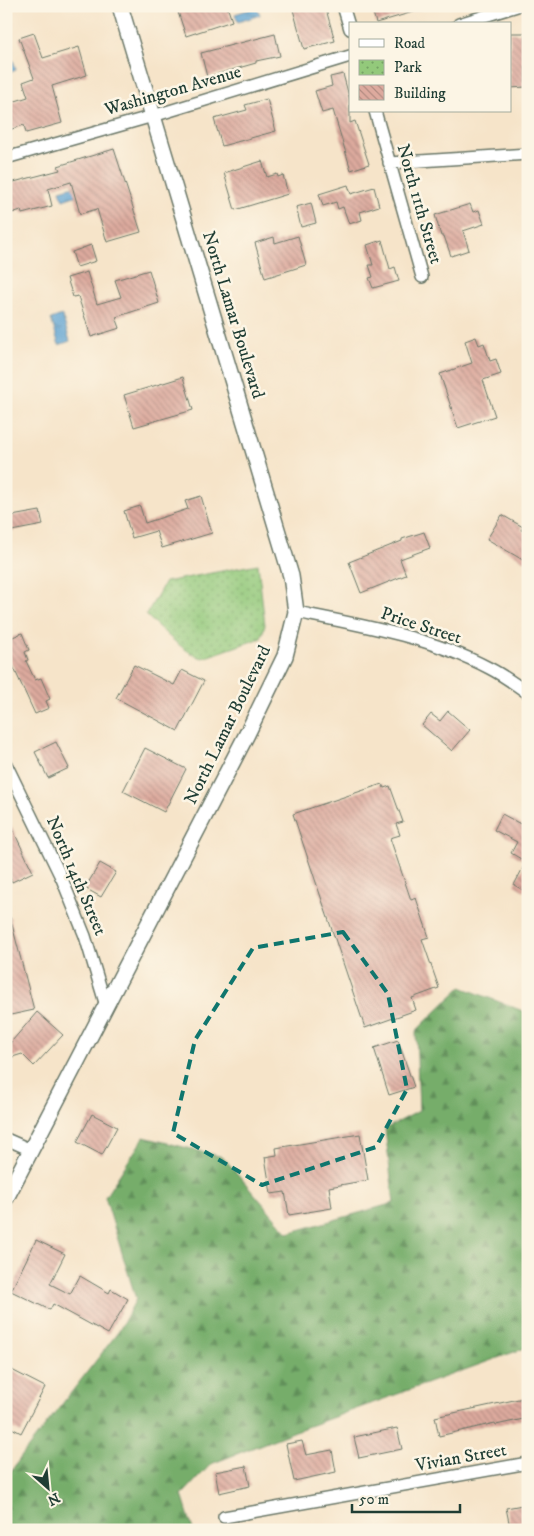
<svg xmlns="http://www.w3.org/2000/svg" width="534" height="1536" font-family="'IM FELL DW Pica',serif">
<defs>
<pattern id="forest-firs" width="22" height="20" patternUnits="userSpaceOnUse" patternTransform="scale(1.25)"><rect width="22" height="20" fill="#76ad6b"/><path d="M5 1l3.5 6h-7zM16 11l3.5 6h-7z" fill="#608e59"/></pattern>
<pattern id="park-dots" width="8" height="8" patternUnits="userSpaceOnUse" patternTransform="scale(1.25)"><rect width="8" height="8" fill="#93c97b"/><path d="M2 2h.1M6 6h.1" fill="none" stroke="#77a466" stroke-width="1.8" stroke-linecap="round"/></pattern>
<pattern id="water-ripples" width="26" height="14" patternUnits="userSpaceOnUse" patternTransform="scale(1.25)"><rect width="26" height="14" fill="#5da2d2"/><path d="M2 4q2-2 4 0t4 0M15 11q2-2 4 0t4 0" fill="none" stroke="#4c85ab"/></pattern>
<pattern id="building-back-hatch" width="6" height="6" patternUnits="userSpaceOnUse" patternTransform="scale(1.25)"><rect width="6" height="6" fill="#ddaa9e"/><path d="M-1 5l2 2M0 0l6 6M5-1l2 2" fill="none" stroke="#b38c82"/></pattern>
</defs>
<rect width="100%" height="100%" fill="#fcf5e5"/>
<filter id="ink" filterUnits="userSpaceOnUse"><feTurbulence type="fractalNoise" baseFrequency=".02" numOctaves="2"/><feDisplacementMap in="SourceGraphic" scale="10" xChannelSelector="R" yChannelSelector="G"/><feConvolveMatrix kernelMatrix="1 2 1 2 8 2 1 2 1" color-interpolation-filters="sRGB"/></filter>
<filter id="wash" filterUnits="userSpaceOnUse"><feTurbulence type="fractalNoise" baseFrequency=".0096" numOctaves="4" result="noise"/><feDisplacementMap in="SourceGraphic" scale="20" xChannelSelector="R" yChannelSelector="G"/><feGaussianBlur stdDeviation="1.12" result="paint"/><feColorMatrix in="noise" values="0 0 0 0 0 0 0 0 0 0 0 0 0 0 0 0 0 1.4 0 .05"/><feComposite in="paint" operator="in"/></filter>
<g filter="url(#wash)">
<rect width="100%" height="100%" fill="#f6e4c9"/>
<path fill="url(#forest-firs)" stroke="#4a7550" d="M 461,987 L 528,1013 L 528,1347 L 298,1430 L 211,1464 L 182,1495 L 193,1530 L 6,1530 L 6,1478 L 24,1453 L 119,1331 L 136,1299 L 105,1197 L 144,1137 L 223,1157 L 288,1233 L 394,1203 L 385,1129 L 419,1111 L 416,1031 Z"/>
<path fill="url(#park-dots)" stroke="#598358" d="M 258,564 L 265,625 L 261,638 L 203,658 C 185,654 160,628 146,615 L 165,582 Z"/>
<path fill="url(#water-ripples)" stroke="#3e7083" d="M 257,7 L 260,15 L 238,22 L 235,14 Z
M 13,60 L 16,70 L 6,74 L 6,62 Z
M 77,185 L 80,194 L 63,200 L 60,190 Z
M 62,315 L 70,341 L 59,345 L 51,319 Z"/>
<g id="blocks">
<path fill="url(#building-back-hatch)" d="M 187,6 L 227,6 L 232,21 L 186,36 L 177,9 Z
M 292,6 L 325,6 L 335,41 L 304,49 Z
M 371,6 L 422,6 L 423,9 L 376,23 Z
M 34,33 L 43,58 L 79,47 L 87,75 L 52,86 L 62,123 L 26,133 L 24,125 L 6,131 L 6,104 L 28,97 L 23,82 L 34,78 L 19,38 Z
M 510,33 L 525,33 L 526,87 L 510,88 Z
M 275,34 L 280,56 L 256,61 L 256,63 L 207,77 L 201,53 Z
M 343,74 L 350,100 L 350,123 L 355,121 L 369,164 L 351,170 L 333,110 L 322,113 L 315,91 L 332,86 L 330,77 Z
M 267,99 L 276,131 L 222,146 L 214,119 L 247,110 L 245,105 Z
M 114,149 L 141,232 L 107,242 L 97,209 L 80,214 L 71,182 L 48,189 L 52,206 L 22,214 L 21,210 L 6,215 L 6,184 L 60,170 L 58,166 Z
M 262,161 L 267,177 L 277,174 L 278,177 L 283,175 L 288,194 L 235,210 L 224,173 Z
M 348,185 L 351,194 L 374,187 L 379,206 L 360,212 L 362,220 L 349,224 L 343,207 L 338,209 L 336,202 L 323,206 L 319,194 Z
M 311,203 L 316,223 L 301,227 L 296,207 Z
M 470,204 L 473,212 L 479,210 L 484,224 L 463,231 L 469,250 L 451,256 L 444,236 L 441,236 L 435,215 Z
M 298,236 L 306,265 L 265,278 L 255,243 L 274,237 L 275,243 Z
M 382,240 L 390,269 L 395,267 L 399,281 L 373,288 L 369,278 L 373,277 L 369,265 L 373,265 L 367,245 Z
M 91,245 L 96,261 L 77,267 L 72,252 Z
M 149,270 L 159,303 L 116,317 L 120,328 L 91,337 L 78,296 L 73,297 L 67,278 L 87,272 L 97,304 L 121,297 L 115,280 Z
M 476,337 L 479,345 L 484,343 L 490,361 L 496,359 L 501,374 L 483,380 L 495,416 L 458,428 L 440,374 L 472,363 L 465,341 Z
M 183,377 L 193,410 L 134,427 L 124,395 Z
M 201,496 L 212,533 L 162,548 L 156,531 L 132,538 L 124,511 L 140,506 L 145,523 L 188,509 L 185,501 Z
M 40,511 L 43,525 L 6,532 L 6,517 Z
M 502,515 L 523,527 L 521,530 L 528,534 L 528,563 L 487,539 Z
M 424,532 L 430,548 L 400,559 L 406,575 L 361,593 L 349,562 L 402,541 L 402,539 Z
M 22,633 L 29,650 L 25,652 L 28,660 L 26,661 L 35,680 L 41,678 L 50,699 L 46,701 L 49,708 L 35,714 L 6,651 L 6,640 Z
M 134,665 L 174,685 L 182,670 L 204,681 L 178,731 L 116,698 Z
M 448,711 L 470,730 L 452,751 L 422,725 L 431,714 L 440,721 Z
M 56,742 L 69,768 L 48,778 L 35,752 Z
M 145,748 L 186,769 L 164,812 L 123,791 Z
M 382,784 L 384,788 L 390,786 L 403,822 L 396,824 L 400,835 L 390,838 L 411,900 L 416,898 L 429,937 L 422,939 L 439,988 L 412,998 L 416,1010 L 365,1028 L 293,814 Z
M 502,814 L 526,827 L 528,823 L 528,893 L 514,885 L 526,862 L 511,853 L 517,842 L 494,830 Z
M 6,815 L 33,872 L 12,882 L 6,870 Z
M 100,863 L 116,872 L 101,897 L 85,888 Z
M 6,917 L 10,917 L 34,1010 L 6,1016 Z
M 37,1012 L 63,1035 L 34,1066 L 22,1054 L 6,1059 L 6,1048 Z
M 398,1040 L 414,1087 L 389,1095 L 374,1048 Z
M 92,1114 L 117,1127 L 102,1155 L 77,1142 Z
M 360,1134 L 368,1180 L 329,1187 L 332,1208 L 289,1215 L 285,1192 L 271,1194 L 265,1157 L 277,1155 L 276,1148 Z
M 36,1240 L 65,1254 L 50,1284 L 70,1294 L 80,1276 L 109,1293 L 111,1289 L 128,1299 L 108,1334 L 53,1304 L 50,1310 L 11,1291 Z
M 6,1367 L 45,1387 L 21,1433 L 6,1425 Z
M 528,1397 L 528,1418 L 496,1425 L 495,1423 L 439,1436 L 435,1417 Z
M 397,1428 L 402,1449 L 359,1458 L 354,1437 Z
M 302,1441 L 306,1455 L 332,1450 L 336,1472 L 294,1481 L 286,1444 Z
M 246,1466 L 250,1486 L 219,1493 L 215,1472 Z
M 528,1504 L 528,1530 L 516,1530 L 515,1526 L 510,1527 L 506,1508 Z"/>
</g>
</g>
<g filter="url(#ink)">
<use href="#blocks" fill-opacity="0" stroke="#6a7768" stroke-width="1"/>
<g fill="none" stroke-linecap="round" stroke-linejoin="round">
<g stroke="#6a7768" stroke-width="14">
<path id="minor" d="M 343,6 L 350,29
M 459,24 L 517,6
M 375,111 L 422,277
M 6,158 L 153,116 L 350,56
M 389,163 L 528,154
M 296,612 C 361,625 430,637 489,668 C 503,675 515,684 528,693
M 6,764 L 62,879 L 85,936 L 106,1006
M 6,1139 L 31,1150
M 224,1517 L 528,1463"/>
</g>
<g stroke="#6a7768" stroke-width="18">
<path id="tertiary" d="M 6,1198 L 247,734 L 285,656 L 296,612 L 291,576 L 120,6"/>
</g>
<use href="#minor" stroke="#fff" stroke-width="11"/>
<use href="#tertiary" stroke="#fff" stroke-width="15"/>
</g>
</g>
<path fill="none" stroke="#0f766e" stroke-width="4" stroke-dasharray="10 6" stroke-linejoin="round" d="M 343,932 L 388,994 L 407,1089 L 376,1147 L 262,1185 L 173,1133 L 195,1040 L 253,948 Z"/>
<g text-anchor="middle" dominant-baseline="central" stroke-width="5" stroke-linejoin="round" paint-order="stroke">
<g font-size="18" fill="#1f3d34" stroke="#fcf5e5">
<text transform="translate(173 91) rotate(-16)">Washington Avenue</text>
<text transform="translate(419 204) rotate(74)">North 11th Street</text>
<text transform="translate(233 315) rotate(73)">North Lamar Boulevard</text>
<text transform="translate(421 626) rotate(18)">Price Street</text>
<text transform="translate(228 725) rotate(-64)">North Lamar Boulevard</text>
<text transform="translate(76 876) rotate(67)">North 14th Street</text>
<text transform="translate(461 1458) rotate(-10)">Vivian Street</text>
</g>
</g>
<rect width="534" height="1536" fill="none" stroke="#fcf5e5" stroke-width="25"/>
<rect x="349" y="22" width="162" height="90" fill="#fcf5e5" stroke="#a4ab9e"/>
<rect x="359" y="39" width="25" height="8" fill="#ffffff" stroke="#a4ab9e"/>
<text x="394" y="48" font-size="15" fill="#1f3d34">Road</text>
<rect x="359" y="60" width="25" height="15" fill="url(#park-dots)" stroke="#a4ab9e"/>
<text x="394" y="72" font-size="15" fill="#1f3d34">Park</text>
<rect x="359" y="85" width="25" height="15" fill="url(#building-back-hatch)" stroke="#a4ab9e"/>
<text x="394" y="98" font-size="15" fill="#1f3d34">Building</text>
<g transform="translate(48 1488) rotate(153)" stroke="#fcf5e5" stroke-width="4" paint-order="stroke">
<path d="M0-4L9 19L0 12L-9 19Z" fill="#1f3d34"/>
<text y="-8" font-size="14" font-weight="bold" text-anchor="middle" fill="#1f3d34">N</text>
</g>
<path d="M352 1504v8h108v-8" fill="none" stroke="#1f3d34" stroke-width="2.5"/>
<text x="359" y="1504" font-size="15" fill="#1f3d34" stroke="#fcf5e5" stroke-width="4" paint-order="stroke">50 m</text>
</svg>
